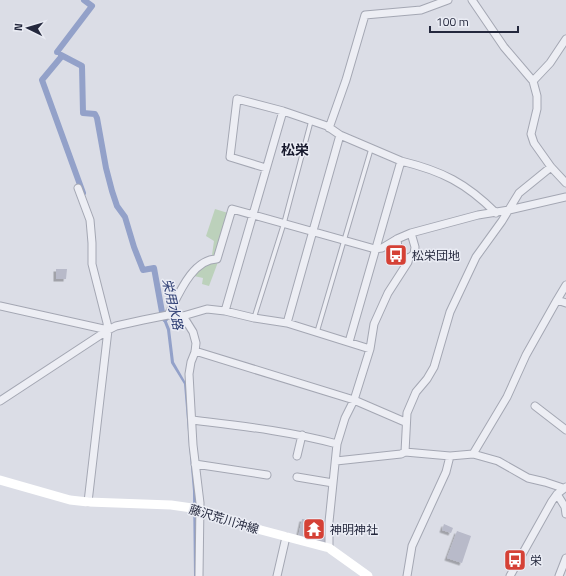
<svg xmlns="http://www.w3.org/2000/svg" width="566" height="576" font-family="'Titillium Web','Noto Sans JP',sans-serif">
<defs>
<filter id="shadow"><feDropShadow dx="-2.5" dy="2.5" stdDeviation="0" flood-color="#0004"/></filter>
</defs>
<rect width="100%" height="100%" fill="#dbdde6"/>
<path fill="#bcd1bb" d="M 215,209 L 228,213 L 216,256 L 212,255 L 214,241 L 206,236 Z
M 211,261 L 218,262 L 209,286 L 202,284 L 203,278 L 194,276 L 199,268 Z"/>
<path fill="#93a1c9" d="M 160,312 L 163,312 L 170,329 L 174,362 L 186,383 L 196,491 L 197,576 L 194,576 L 193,491 L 184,384 L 171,363 L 167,330 Z"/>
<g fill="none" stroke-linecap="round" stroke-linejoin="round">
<path stroke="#93a1c9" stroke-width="6" d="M 58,52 L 57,52 L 92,6 L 84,0
M 61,55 L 82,66 L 83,113 L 95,114 L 97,118 L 106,168 L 112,191 L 117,206 L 125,217 L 134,247 L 143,270 L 154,268 L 162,312 L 165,319
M 62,56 L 42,80 L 83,193"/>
</g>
<path fill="#b8bac9" filter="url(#shadow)" d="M 56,269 L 67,269 L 66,279 L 56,279 Z
M 302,519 L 327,521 L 328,544 L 298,537 Z
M 444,524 L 453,528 L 451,533 L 442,530 Z
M 457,531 L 471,536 L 462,563 L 447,558 Z
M 510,553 L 516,556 L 515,558 L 509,555 Z"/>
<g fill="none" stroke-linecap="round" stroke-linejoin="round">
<g stroke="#a4a7b3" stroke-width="5.5">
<path id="lane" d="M 254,318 L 284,223 L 311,121
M 317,332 L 371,149"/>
</g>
<g stroke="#a4a7b3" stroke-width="9">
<path id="street" d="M 472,0 L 504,47 L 533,81 L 537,96 L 537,109 L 531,134 L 534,143 L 551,167 L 566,183
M 533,81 L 550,63 L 566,39
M 329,128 L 346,80 L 365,15 L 421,10 L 448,0
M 401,161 C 442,171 466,183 496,213
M 266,168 L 230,157 L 237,99 L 283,111 L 327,126 L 340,135 L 401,161 L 349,342
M 78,188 L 90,220 L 92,243 L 92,264 L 107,323 L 108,330 L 88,502
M 397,239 C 398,248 398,257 409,258
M 566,285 L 557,300 L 566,303
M 0,306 L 108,330
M 225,311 L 283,111
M 168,315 C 178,296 192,259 217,259 L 232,209 L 375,249 L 382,248 L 397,239 L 411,233 L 478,215 L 509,210 L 566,197
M 183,316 L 193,332 L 196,343 L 195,352 L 191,362 L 189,374 L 193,445 L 200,503 L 199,576
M 287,323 L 340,135
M 195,351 L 354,400 L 405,422
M 0,401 L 108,330 L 116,326 L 143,320 L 168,315 L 183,316 L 207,309 L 225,311 L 254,318 L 287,323 L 370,349
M 535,406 L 566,430
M 192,420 C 241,426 289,431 337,444
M 405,452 L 407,413 L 416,392 L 427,379 L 434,367 L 450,312 L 476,257 L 502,221 L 519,193 L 551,167
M 473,454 L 507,397 L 526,355 L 557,300
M 297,456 L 302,435
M 336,461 L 401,454 L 405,452 L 450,456 L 473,454 L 498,461 L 528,478 L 545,482 L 563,488
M 195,464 L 267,475
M 297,477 L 333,483
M 557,494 L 565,507 L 566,514
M 329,548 L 329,522 L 337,444 L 345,418 L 354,400 L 370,349 L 374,324 L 388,293 L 408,262 L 409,258 L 414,254 L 415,247 L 411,233
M 277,576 L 286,537
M 407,576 L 412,546 L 446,472 L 450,456
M 510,576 L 552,501 L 557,494 L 566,487
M 559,576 L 566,558"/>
</g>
<use href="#lane" stroke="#edeef4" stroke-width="3.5"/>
<use href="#street" stroke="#edeef4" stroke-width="7"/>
<path stroke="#fff" stroke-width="9" d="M 0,480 L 70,500 L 88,502 L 171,505 L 199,509 L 261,530 L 329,548 L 368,576"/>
</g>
<defs>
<g id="bus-square" transform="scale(1.15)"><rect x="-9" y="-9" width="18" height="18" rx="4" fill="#d54136" stroke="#eaecf4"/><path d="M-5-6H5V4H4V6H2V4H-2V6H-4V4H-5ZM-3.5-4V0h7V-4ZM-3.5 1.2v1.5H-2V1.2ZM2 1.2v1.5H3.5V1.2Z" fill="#fff"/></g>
<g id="temple-square" transform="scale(1.15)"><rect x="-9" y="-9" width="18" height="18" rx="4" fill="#d54136" stroke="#eaecf4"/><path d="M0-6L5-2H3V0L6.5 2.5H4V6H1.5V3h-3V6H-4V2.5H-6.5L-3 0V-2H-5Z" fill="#fff"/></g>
</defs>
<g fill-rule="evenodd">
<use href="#bus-square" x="396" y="255"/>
<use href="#temple-square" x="314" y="529"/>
<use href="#bus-square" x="515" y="560"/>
</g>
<g text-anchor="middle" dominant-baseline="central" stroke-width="3" stroke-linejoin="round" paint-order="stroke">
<g font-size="12" fill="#24283d" stroke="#eaecf4" text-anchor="start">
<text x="412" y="255">松栄団地</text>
<text x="330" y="529">神明神社</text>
<text x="530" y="560">栄</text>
</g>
<g font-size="12" fill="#24283d" stroke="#eaecf4">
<text transform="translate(224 519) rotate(17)">藤沢荒川沖線</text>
</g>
<g font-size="13" font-style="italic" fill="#2c3c72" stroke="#eaecf4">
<text transform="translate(173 304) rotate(77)">栄用水路</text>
</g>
<g font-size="14" font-weight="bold" fill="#17192d" stroke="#eaecf4">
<text x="295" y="149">松栄</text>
</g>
</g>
<g transform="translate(28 28) rotate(275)" stroke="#eaecf4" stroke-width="3" paint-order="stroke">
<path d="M0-3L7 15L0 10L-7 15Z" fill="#24283d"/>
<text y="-6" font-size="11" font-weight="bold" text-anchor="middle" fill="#24283d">N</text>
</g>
<path d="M430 26v6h88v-6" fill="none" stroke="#24283d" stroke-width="2"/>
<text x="436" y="26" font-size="12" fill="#24283d" stroke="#eaecf4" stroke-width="3" paint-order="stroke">100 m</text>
</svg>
